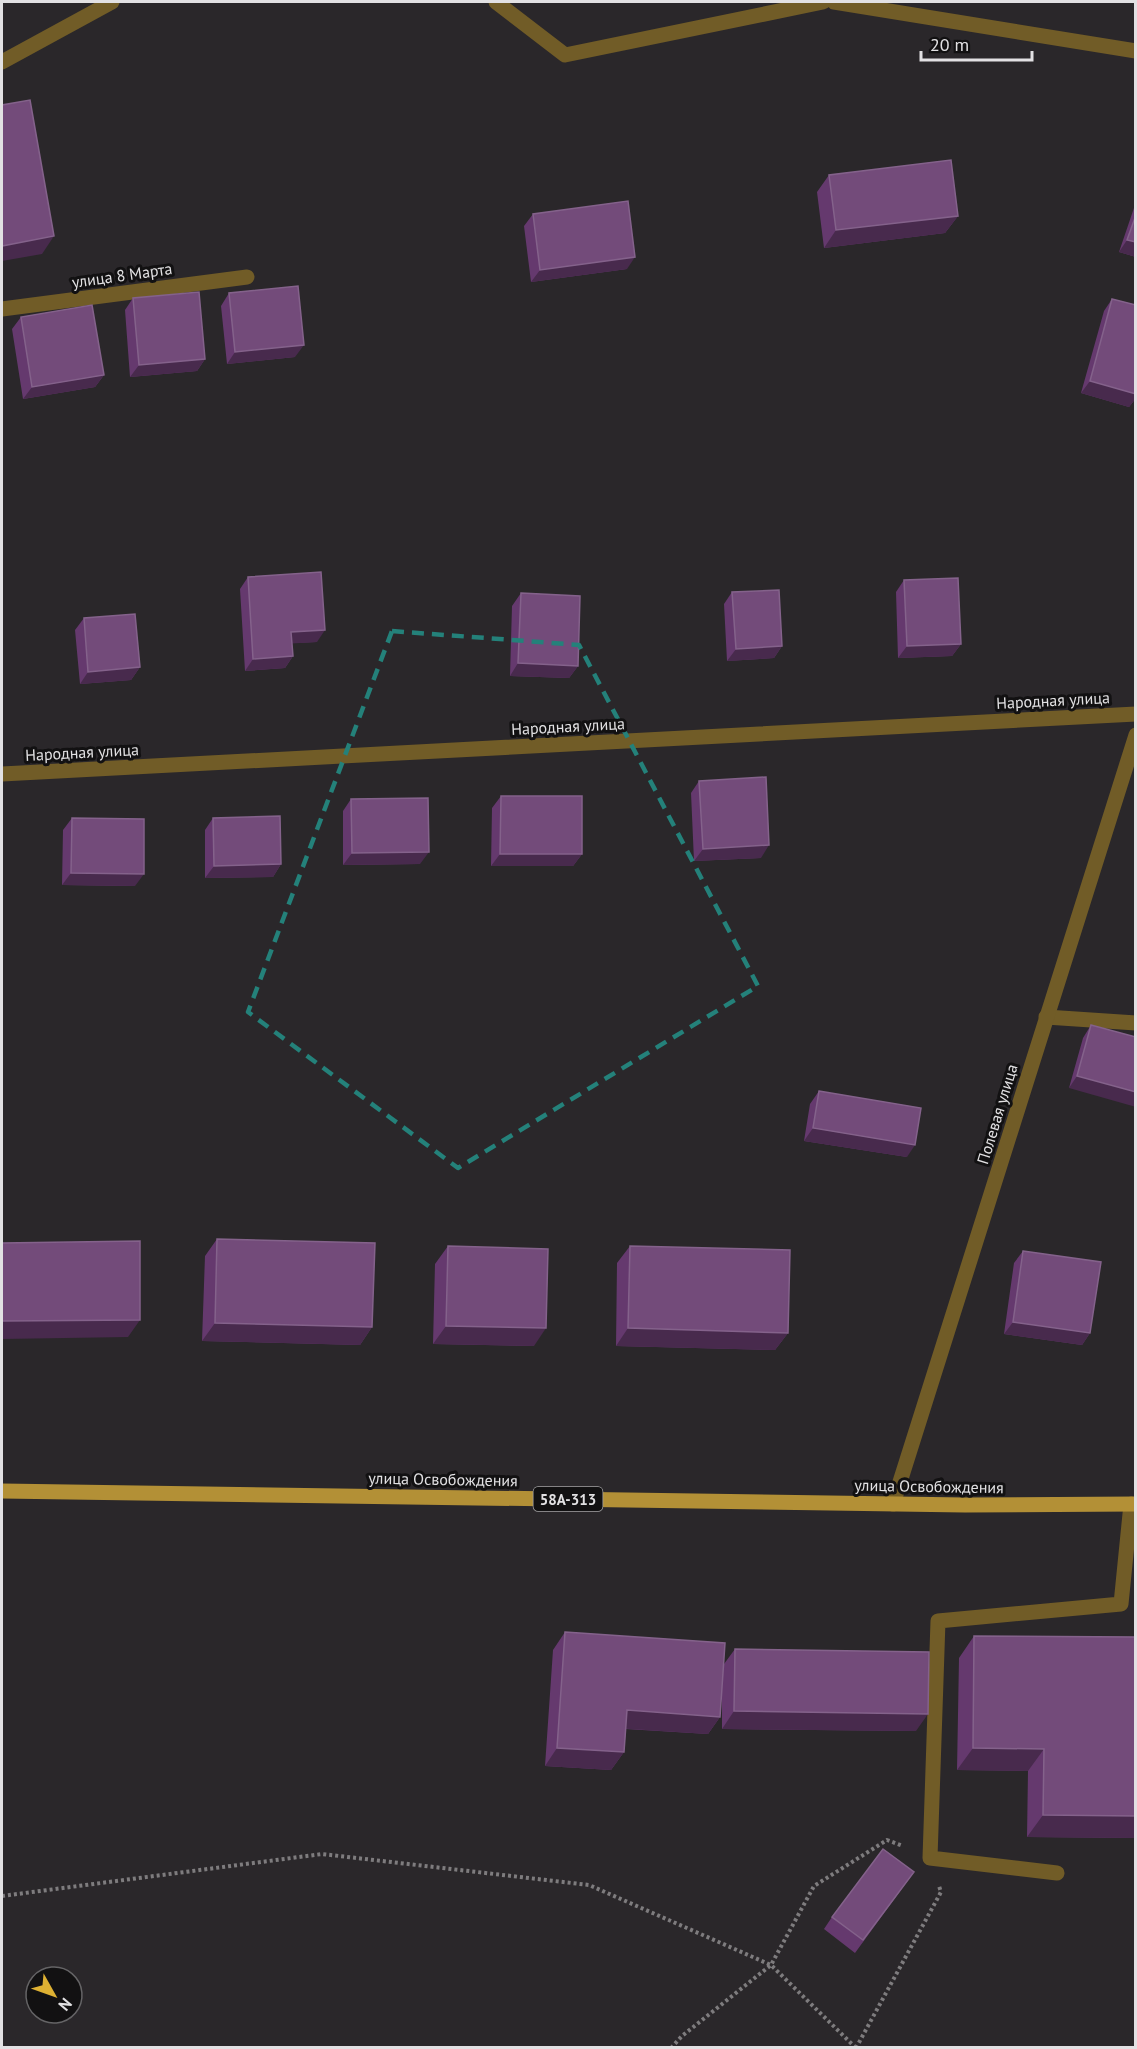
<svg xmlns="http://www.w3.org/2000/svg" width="1137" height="2049" font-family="'PT Sans',sans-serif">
<rect width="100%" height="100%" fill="#2a272a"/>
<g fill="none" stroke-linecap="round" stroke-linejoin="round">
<path stroke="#7e7c7e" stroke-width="4" stroke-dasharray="3 3" stroke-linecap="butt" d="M 2,1896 L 322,1854 L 589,1885 L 771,1965 L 856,2048
M 671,2048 L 682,2036 L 771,1965 L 814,1886 L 887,1840 L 903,1846
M 856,2048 L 941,1892 L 939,1886"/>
<path stroke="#715c27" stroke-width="15" d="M 2,309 L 247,277
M 1046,1017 L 1136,1023
M 1057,1873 L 930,1858 L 938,1621 L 1121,1604 L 1131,1504"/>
<path stroke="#715c27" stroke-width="15" d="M 496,2 L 565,55 L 823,2
M 834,2 L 1136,51
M 2,62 L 112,2
M 2,774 L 1136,714
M 893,1504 L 1136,735"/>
<path stroke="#b39036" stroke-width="15" d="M 2,1491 L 965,1505 L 1136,1504"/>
</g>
<path fill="#65396e" d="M 829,175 L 958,216 L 945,233 L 824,248 L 817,192 Z
M 1136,202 L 1136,257 L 1119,252 Z
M 533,214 L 627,269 L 531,282 L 524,226 Z
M 229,293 L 295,357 L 227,364 L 221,306 Z
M 133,298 L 205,359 L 197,371 L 130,377 L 125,310 Z
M 1112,299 L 1136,305 L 1136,398 L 1129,407 L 1081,393 L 1104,311 Z
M 21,317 L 104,375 L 95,387 L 23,399 L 12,329 Z
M 248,577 L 317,642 L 292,643 L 293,656 L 285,668 L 245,671 L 240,589 Z
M 904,580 L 961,644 L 952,656 L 898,658 L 896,592 Z
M 732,592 L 782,646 L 774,658 L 727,661 L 724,604 Z
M 521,593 L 578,666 L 569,678 L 510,676 L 512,606 Z
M 84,618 L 140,667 L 131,680 L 80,684 L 75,630 Z
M 699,781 L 761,858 L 694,861 L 691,793 Z
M 501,796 L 582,854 L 573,866 L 491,866 L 492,808 Z
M 351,799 L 420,864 L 343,865 L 343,811 Z
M 72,818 L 135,886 L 62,885 L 63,830 Z
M 213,818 L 281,864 L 273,877 L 205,878 L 205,830 Z
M 1091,1025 L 1136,1037 L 1069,1088 L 1083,1038 Z
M 819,1091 L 907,1157 L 804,1141 L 810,1104 Z
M 217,1239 L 372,1327 L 360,1345 L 202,1341 L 205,1256 Z
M 448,1246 L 534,1346 L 433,1344 L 435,1264 Z
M 630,1246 L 788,1333 L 775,1350 L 616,1346 L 617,1263 Z
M 1023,1251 L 1090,1333 L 1082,1345 L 1004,1334 L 1014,1263 Z
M 565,1632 L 724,1664 L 735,1649 L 916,1731 L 722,1729 L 722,1688 L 720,1717 L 708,1734 L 626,1729 L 624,1752 L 611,1770 L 545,1766 L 553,1650 Z
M 974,1636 L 1136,1637 L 1136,1838 L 1027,1837 L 1028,1771 L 957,1770 L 959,1658 Z
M 914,1872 L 855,1953 L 824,1929 L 832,1917 Z"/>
<path fill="#482a4d" d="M 958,216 L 945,233 L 824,248 L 836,230 Z
M 54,236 L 42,254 L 2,261 L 2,246 Z
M 1127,240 L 1136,242 L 1136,257 L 1119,252 Z
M 635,257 L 627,269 L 531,282 L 540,270 Z
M 304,345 L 295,357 L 227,364 L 235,352 Z
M 205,359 L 197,371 L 130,377 L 139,365 Z
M 104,375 L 95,387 L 23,399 L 32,387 Z
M 1090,381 L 1136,394 L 1136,398 L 1129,407 L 1081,393 Z
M 325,630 L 317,642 L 283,644 L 291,632 Z
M 961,644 L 952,656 L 898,658 L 907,646 Z
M 782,646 L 774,658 L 727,661 L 736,649 Z
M 293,656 L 285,668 L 245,671 L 253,659 Z
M 518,663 L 578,666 L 569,678 L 510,676 Z
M 140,667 L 131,680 L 80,684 L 88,672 Z
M 769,845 L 761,858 L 694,861 L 703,849 Z
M 429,852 L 420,864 L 343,865 L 352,853 Z
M 500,854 L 582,854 L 573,866 L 491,866 Z
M 281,864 L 273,877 L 205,878 L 214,866 Z
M 71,873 L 144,874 L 135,886 L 62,885 Z
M 1077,1076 L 1136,1092 L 1136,1107 L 1069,1088 Z
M 813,1128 L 915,1145 L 907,1157 L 804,1141 Z
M 140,1320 L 128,1337 L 2,1339 L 2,1321 Z
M 1013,1322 L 1090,1333 L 1082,1345 L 1004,1334 Z
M 215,1323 L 372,1327 L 360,1345 L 202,1341 Z
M 446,1326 L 546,1328 L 534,1346 L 433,1344 Z
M 628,1328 L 788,1333 L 775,1350 L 616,1346 Z
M 627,1710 L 720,1717 L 708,1734 L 615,1728 Z
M 734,1711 L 928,1714 L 916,1731 L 722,1729 Z
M 557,1748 L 624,1752 L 611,1770 L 545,1766 Z
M 973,1748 L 1044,1749 L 1028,1771 L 957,1770 Z
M 1043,1815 L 1136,1816 L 1136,1838 L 1027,1837 Z"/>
<path fill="#734b7a" stroke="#84628b" stroke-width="1.5" d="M 30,100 L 54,236 L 2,246 L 2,105 Z
M 951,160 L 958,216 L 836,230 L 829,175 Z
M 628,201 L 635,257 L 540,270 L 533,214 Z
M 1136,215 L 1136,242 L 1127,240 Z
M 298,286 L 304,345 L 235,352 L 229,293 Z
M 199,292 L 205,359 L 139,365 L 133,298 Z
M 1112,299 L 1136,305 L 1136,394 L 1090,381 Z
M 92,305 L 104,375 L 32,387 L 21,317 Z
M 321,572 L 325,630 L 291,632 L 293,656 L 253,659 L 248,577 Z
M 958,578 L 961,644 L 907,646 L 904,580 Z
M 779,590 L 782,646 L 736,649 L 732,592 Z
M 521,593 L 580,596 L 578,666 L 518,663 Z
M 135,614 L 140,667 L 88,672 L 84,618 Z
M 766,777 L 769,845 L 703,849 L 699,781 Z
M 501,796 L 582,796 L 582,854 L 500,854 Z
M 428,798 L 429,852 L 352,853 L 351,799 Z
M 280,816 L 281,864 L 214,866 L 213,818 Z
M 72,818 L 144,819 L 144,874 L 71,873 Z
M 1091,1025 L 1136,1037 L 1136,1092 L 1077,1076 Z
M 819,1091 L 921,1108 L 915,1145 L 813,1128 Z
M 217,1239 L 375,1243 L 372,1327 L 215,1323 Z
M 140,1241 L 140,1320 L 2,1321 L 2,1243 Z
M 448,1246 L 548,1249 L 546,1328 L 446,1326 Z
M 630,1246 L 790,1250 L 788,1333 L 628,1328 Z
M 1023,1251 L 1101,1262 L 1090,1333 L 1013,1322 Z
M 565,1632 L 725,1643 L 720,1717 L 627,1710 L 624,1752 L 557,1748 Z
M 974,1636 L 1136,1637 L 1136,1816 L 1043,1815 L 1044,1749 L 973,1748 Z
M 735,1649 L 929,1652 L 928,1714 L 734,1711 Z
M 883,1849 L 914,1872 L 863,1940 L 832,1917 Z"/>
<path fill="none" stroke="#24817a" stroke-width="4.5" stroke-dasharray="12 8" stroke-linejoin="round" d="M 392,631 L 579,645 L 758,986 L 458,1168 L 248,1012 Z"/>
<g text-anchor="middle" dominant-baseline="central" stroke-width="6" stroke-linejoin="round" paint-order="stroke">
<rect fill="#121112" stroke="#a4a3a4" stroke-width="1.5" x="533.5" y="1487" width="69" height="24" rx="4.5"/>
<g font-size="15" font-weight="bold" fill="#e2e1e3">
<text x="568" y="1499">58А-313</text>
</g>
<g font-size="16" fill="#e2e1e3" stroke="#121112">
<text transform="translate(122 275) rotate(-8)">улица 8 Марта</text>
<text transform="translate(1053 700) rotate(-3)">Народная улица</text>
<text transform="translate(568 726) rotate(-3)">Народная улица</text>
<text transform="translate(82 752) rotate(-3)">Народная улица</text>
<text transform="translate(997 1114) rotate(-73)">Полевая улица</text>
<text transform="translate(443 1479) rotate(1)">улица Освобождения</text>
<text transform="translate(929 1486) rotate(1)">улица Освобождения</text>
</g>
</g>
<rect width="1137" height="2049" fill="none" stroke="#e2e1e3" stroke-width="6"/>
<g transform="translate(54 1995) rotate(130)"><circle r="28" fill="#121112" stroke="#656466" stroke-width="1.5"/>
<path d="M0-4.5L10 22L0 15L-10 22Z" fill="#deb133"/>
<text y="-9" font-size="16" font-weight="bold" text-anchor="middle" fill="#e2e1e3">N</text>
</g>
<path d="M921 51v9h111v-9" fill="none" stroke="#e2e1e3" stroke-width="3"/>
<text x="930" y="51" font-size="18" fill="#e2e1e3" stroke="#121112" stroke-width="4.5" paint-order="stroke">20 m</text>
</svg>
